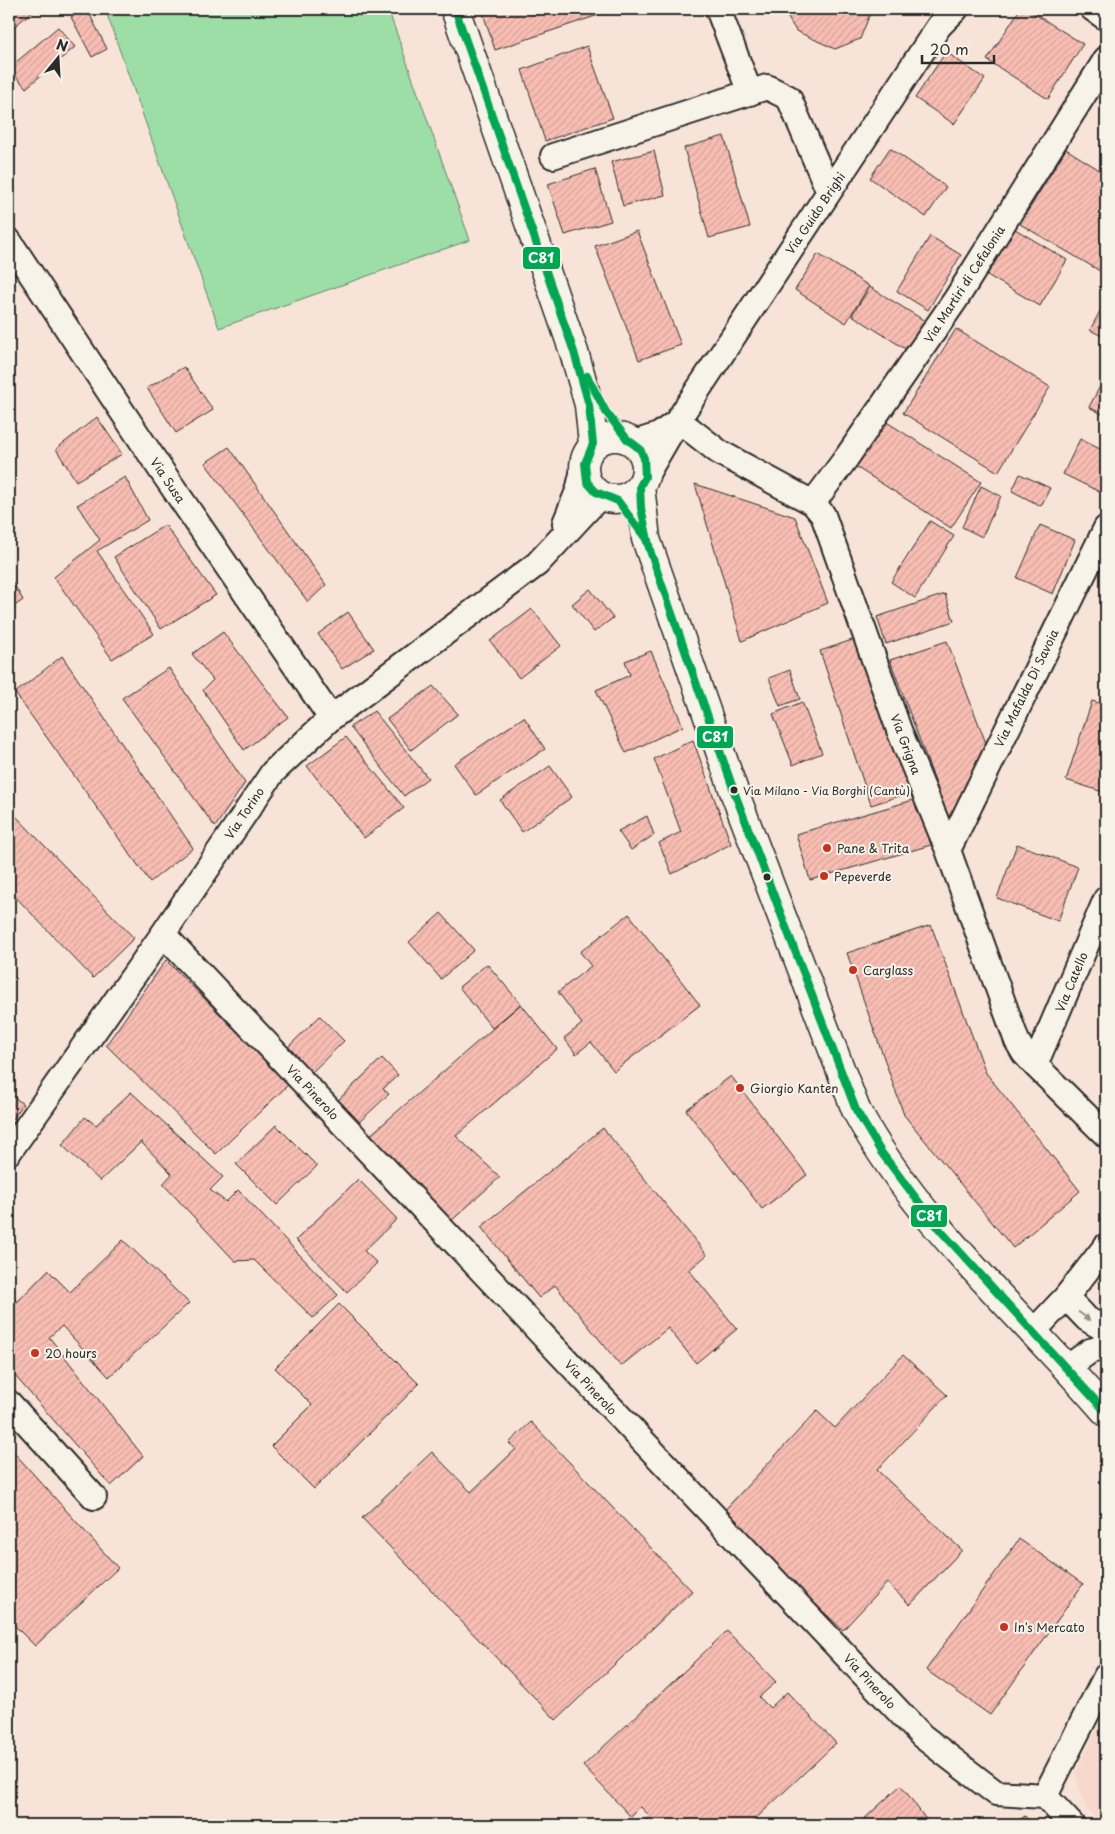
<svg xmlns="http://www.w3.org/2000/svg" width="1115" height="1834" font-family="'Playpen Sans',sans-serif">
<defs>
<pattern id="building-hatch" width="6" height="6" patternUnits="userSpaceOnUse" patternTransform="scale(1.25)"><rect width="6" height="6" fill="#f9beb3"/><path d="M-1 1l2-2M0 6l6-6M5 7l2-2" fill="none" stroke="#d6a39a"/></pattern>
</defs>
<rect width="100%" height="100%" fill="#f8e3d8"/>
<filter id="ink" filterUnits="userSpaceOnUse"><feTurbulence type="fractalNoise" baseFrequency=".02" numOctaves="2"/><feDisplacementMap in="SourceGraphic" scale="10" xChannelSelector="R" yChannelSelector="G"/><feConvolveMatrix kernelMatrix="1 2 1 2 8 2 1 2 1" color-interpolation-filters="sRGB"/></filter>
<g filter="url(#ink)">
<path fill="#f8d8cd" d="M 1106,1710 L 1106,1825 L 1102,1825 L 1086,1808 L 1075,1774 Z"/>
<path fill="#9ddda6" stroke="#648468" d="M 105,9 L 388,9 L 470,240 L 219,328 Z"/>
<path fill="url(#building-hatch)" stroke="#2b2b2b" d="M 9,9 L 35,9 L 9,31 Z
M 87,9 L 107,49 L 92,57 L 71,17 Z
M 485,9 L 616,9 L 495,50 L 482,10 Z
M 787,9 L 872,9 L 860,39 L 835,49 L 796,31 L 785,13 Z
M 1020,9 L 1027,9 L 1083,44 L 1048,99 L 987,60 Z
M 58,27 L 75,47 L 26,88 L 9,68 Z
M 587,46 L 613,118 L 545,141 L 522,70 Z
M 946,52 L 985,79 L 954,124 L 915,98 Z
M 724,136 L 750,227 L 709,238 L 684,148 Z
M 890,148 L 946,187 L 926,217 L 870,178 Z
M 1066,149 L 1106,174 L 1106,259 L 1100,271 L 1020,224 Z
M 654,151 L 665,195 L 623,206 L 611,162 Z
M 595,169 L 611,221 L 565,235 L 548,184 Z
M 1015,229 L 1067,260 L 1040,306 L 987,275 Z
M 637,231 L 681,345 L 639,360 L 595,246 Z
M 930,236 L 961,255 L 928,310 L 897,291 Z
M 818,254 L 869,286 L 846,323 L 795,290 Z
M 9,279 L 14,285 L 9,290 Z
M 870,287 L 925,321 L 907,350 L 852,315 Z
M 1106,300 L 1106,338 L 1090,330 Z
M 956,329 L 1050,387 L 998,472 L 903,413 Z
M 184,367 L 213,410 L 176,433 L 147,388 Z
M 1106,375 L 1106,416 L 1089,407 Z
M 97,417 L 122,454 L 76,481 L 56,449 Z
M 885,421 L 981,482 L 951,528 L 856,467 Z
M 1080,439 L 1106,452 L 1106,495 L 1063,474 Z
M 229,447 L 326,585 L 308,602 L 205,463 Z
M 1020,474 L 1050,488 L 1041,506 L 1012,491 Z
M 125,477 L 148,520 L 97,551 L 154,634 L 112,659 L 54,577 L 100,540 L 77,505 Z
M 695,484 L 795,517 L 828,603 L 742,641 Z
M 981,486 L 1001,496 L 982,537 L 962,527 Z
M 930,521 L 954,536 L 915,598 L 891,582 Z
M 165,525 L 216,595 L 161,629 L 114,557 Z
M 1040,525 L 1075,540 L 1053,594 L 1017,578 Z
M 9,576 L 23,600 L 9,610 Z
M 590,589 L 613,618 L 594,632 L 572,604 Z
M 945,594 L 954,621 L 886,644 L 877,617 Z
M 532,609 L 561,646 L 519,678 L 490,641 Z
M 348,612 L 374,649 L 342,669 L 318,634 Z
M 223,632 L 288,717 L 244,750 L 203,690 L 213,680 L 192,654 Z
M 861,637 L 912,792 L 871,805 L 820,651 Z
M 947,641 L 989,751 L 949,819 L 890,660 Z
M 651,651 L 683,726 L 626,753 L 596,690 L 630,675 L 625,661 Z
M 62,656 L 193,848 L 150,882 L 15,693 Z
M 169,668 L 245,783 L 215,827 L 122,698 Z
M 790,670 L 800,699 L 780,706 L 769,678 Z
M 433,686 L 458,714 L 411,750 L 387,719 Z
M 1092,701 L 1106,705 L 1106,793 L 1066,780 Z
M 802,702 L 822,753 L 793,765 L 773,714 Z
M 374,711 L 428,778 L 404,796 L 350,727 Z
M 524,717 L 545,749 L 476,795 L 454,764 Z
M 346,737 L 404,808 L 364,838 L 307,766 Z
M 693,740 L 731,844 L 672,874 L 659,843 L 681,832 L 654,759 Z
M 550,766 L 572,797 L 522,832 L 500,800 Z
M 917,799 L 931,845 L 810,880 L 796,834 Z
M 9,809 L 134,938 L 93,978 L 9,890 Z
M 647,816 L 654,835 L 631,850 L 618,831 Z
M 1017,844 L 1078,867 L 1058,921 L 997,898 Z
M 441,913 L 474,950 L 441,979 L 409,942 Z
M 629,914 L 700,1005 L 614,1071 L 591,1042 L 576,1054 L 564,1038 L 582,1024 L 558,992 L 591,966 L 580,952 Z
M 931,925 L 986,1073 L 1080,1191 L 1013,1248 L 904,1115 L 847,953 Z
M 166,960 L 289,1084 L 216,1154 L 106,1045 Z
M 487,964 L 521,1004 L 492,1028 L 459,987 Z
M 521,1004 L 557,1049 L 456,1136 L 500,1177 L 450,1222 L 368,1137 Z
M 320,1016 L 344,1041 L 309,1075 L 285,1050 Z
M 382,1058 L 398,1075 L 383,1089 L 389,1094 L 356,1125 L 335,1103 Z
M 731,1076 L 807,1175 L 762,1209 L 686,1110 Z
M 131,1092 L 223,1177 L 210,1190 L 226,1202 L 238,1190 L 338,1295 L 313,1318 L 254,1260 L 235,1261 L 163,1184 L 172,1174 L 141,1142 L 100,1181 L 62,1145 L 85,1117 L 96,1125 Z
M 9,1093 L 23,1104 L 9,1125 Z
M 276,1125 L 317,1166 L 277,1205 L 236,1164 Z
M 603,1128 L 707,1255 L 689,1270 L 737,1329 L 696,1363 L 668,1328 L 621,1366 L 555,1285 L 539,1298 L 481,1227 Z
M 358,1179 L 397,1219 L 364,1251 L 377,1263 L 347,1292 L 296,1240 Z
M 123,1240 L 189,1303 L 109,1377 L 62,1326 L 49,1337 L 143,1456 L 111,1486 L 9,1369 L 9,1293 L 17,1302 L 48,1270 L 70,1292 Z
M 339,1304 L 419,1384 L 314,1489 L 271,1446 L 312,1405 L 275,1368 Z
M 903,1355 L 947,1395 L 877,1470 L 962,1550 L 910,1605 L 887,1583 L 843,1630 L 720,1515 L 817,1411 L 835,1428 Z
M 531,1422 L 692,1591 L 556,1720 L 362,1518 L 432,1452 L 471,1492 L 516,1449 L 509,1443 Z
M 9,1447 L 118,1568 L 35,1646 L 9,1620 Z
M 1019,1539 L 1083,1584 L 990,1715 L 926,1670 Z
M 727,1631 L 776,1682 L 759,1697 L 770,1708 L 787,1692 L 836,1743 L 749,1825 L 640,1825 L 649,1816 L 641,1807 L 631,1817 L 583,1766 Z
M 901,1785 L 930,1825 L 867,1825 L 863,1820 Z
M 1025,1816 L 1032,1825 L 1012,1825 Z"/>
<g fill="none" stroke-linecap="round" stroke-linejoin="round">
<g stroke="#2b2b2b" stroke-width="28">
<path id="minor" d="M 718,9 L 750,93
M 1093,9 L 1106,18
M 553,156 L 767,87 L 789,98 L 829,192
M 9,241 L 161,470 L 331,718
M 678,420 L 719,452 L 813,503 L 823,515 L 899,730 L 948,850 L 1017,1041 L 1024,1053 L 1035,1065 L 1106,1135
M 634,443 L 659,435 L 675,423
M 645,477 L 678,420 L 939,26 L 956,9
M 813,503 L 847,457 L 956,299 L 1106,59
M 565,523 L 578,491 L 583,470
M 948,850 L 1106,528
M 163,934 L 922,1736 L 996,1793 L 1045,1796 L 1072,1825
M 1035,1065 L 1106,899
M 9,1152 L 163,934 L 273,772 L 331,718 L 537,564 L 601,495
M 1066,1297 L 1087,1319 L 1106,1330
M 1033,1332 L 1066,1297 L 1106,1246
M 1068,1367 L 1090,1351 L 1106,1347
M 9,1403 L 94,1497
M 1045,1796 L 1106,1676"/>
</g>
<g stroke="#2b2b2b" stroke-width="31">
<path id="major" d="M 455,9 L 574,352 L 589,405 L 593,444
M584 468a31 31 0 1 1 62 0a31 31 0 1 1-62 0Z
M 640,486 L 646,539 L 735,794 L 856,1110 C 918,1225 1022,1314 1106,1412"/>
</g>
<use href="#minor" stroke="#f7f3e8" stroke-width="24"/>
<use href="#major" stroke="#f7f3e8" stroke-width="28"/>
<g stroke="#f7f3e8" stroke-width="11">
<path id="bus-1" d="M 455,9 L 574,352 L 589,405 L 593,444 L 585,463 L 587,482 L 596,492 L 618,501 L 646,539 L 735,794 L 856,1110 L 881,1152 L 940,1230 L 1106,1412
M 587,376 L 606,412 L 627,439 L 640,449 L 644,458 L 645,477 L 640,486 L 641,508 L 651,554"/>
</g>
<use href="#bus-1" stroke="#00a651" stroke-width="8"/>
</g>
<defs><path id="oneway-solid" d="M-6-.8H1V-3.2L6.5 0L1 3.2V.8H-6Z" transform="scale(1.25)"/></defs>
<use fill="#918f8a" href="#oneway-solid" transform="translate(1084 1316) rotate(37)"/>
</g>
<g fill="#2b2b2b" stroke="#f7f3e8" stroke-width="2">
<circle cx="734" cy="790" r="4.5"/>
<circle cx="767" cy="877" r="4.5"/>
</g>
<g fill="#c8321e" stroke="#f7f3e8" stroke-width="2">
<circle cx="827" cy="848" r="5"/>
<circle cx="824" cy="876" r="5"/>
<circle cx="853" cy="970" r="5"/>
<circle cx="740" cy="1088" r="5"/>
<circle cx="35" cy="1353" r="5"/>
<circle cx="1004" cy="1627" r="5"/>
</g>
<g text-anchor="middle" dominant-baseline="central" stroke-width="4" stroke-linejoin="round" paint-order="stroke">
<g font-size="11" fill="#2b2b2b" stroke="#f7f3e8" text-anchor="start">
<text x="743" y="790">Via Milano - Via Borghi (Cantù)</text>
</g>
<g font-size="12" fill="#2b2b2b" stroke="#f7f3e8">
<text transform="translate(815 213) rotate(-56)">Via Guido Brighi</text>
<text transform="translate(964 284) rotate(-57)">Via Martiri di Cefalonia</text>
<text transform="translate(168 480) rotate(56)">Via Susa</text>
<text transform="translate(1026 688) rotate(-64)">Via Mafalda Di Savoia</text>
<text transform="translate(906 744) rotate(69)">Via Grigna</text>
<text transform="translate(244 813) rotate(-56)">Via Torino</text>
<text transform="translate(1071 982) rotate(-67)">Via Catello</text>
<text transform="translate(313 1092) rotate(47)">Via Pinerolo</text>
<text transform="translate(591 1387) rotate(47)">Via Pinerolo</text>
<text transform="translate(870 1681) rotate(47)">Via Pinerolo</text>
</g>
<g font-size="12" fill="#2b2b2b" stroke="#f7f3e8" text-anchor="start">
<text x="837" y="848">Pane &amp; Trita</text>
<text x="834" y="876">Pepeverde</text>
<text x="863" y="970">Carglass</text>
<text x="750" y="1088">Giorgio Kanten</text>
<text x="45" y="1353">20 hours</text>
<text x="1014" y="1627">In's Mercato</text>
</g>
</g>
<g stroke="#f7f3e8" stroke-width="2">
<rect x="522" y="246" width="39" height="24" rx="5" fill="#00a651"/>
<rect x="696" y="725" width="38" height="24" rx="5" fill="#00a651"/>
<rect x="910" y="1204" width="38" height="24" rx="5" fill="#00a651"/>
</g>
<g font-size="14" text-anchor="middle" font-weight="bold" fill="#fff">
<text x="541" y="263">C81</text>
<text x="715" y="742">C81</text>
<text x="929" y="1221">C81</text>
</g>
<rect width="1115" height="1834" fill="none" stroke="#f7f3e8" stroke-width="30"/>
<rect x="15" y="15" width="1085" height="1804" fill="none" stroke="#2b2b2b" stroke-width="2" filter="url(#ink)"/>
<g transform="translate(58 58) rotate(18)" stroke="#f7f3e8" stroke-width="4" paint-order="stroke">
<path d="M0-4L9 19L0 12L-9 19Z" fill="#2b2b2b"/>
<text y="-8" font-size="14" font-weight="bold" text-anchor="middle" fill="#2b2b2b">N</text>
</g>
<path d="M922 55v8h72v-8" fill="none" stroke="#2b2b2b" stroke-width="2.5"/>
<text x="930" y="55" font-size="15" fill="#2b2b2b" stroke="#f7f3e8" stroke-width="4" paint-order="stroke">20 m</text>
</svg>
